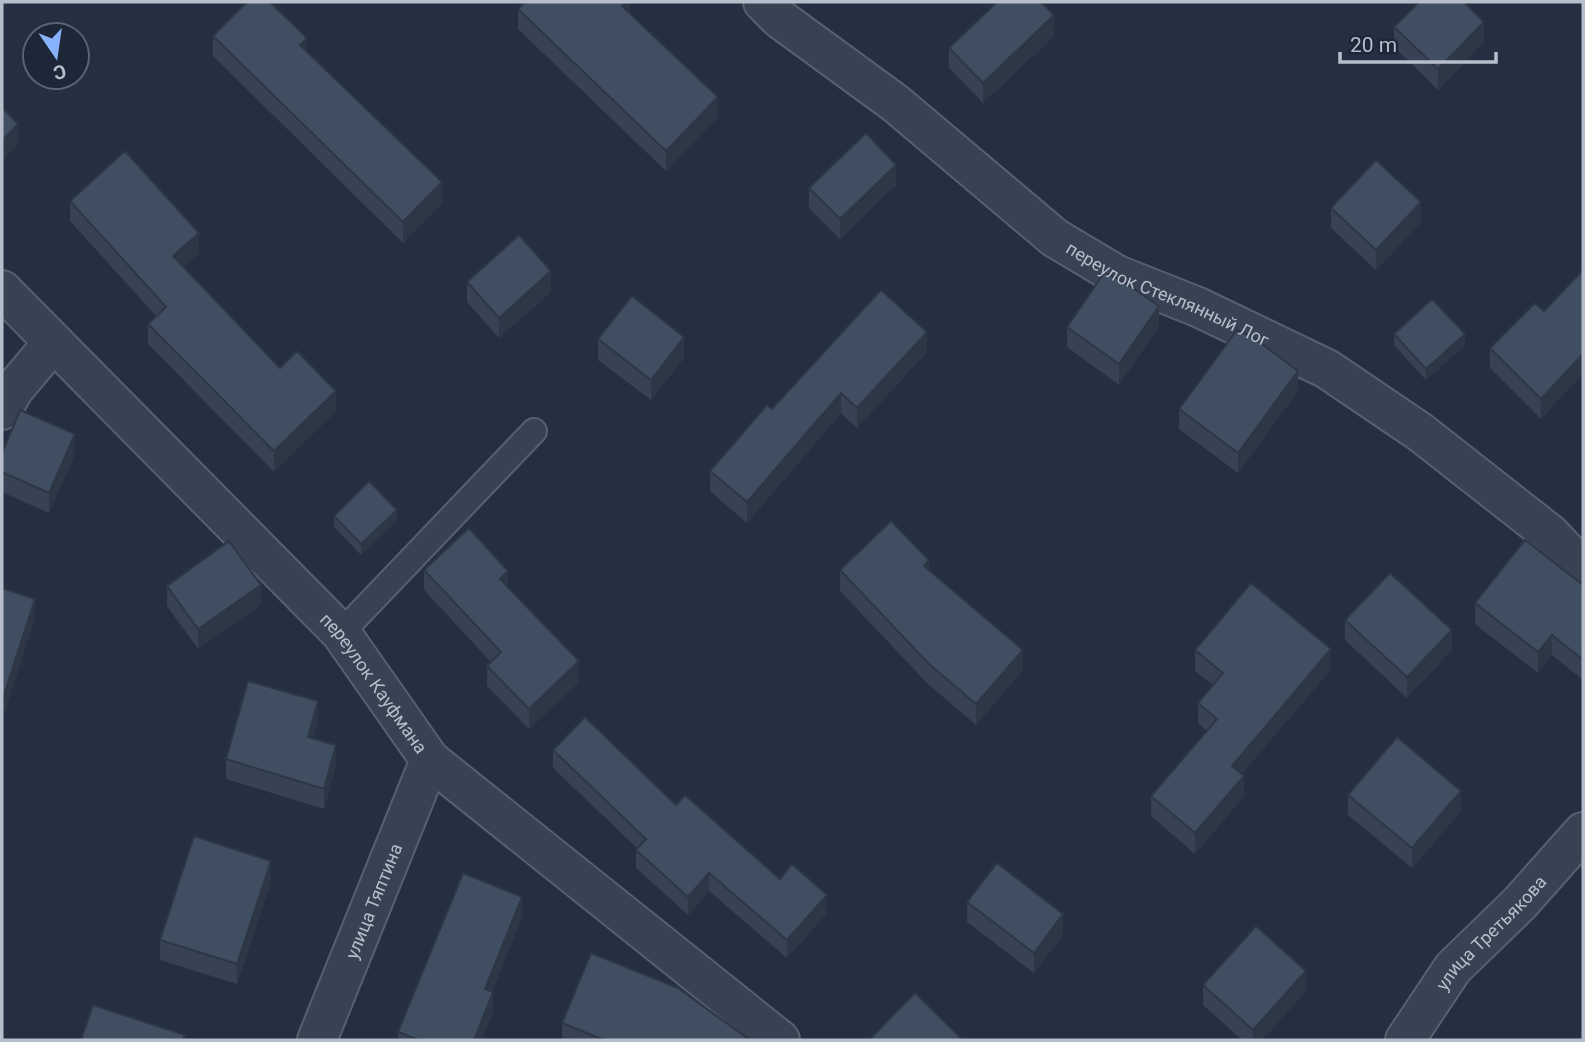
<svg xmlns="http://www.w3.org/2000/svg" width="1585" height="1042" font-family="Roboto,sans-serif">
<rect width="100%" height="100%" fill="#243042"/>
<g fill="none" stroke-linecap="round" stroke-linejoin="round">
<g stroke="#57606f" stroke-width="28">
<path id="service" d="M 341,633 L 534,431"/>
</g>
<g stroke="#57606f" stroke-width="42">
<g id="minor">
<path id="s1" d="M 763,2 L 780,19 L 895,103 L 1055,238 L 1117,275 L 1198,307 L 1327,369 L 1420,432 L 1550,534 L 1583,569"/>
<path id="s2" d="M 2,290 L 341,633 L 430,760 L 780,1040"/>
<path d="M 2,410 L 14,389 L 53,343"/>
<path id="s3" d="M 317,1040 L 430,760"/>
<path id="s4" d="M 1405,1040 L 1453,968 L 1520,903 L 1583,832"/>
</g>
</g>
<use href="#service" stroke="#394252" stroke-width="24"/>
<use href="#minor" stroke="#394252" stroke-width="38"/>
</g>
<path fill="#374354" d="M 630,2 L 630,14 L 718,117 L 666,171 L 518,29 L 518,9 Z
M 1394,27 L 1484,42 L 1438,90 L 1394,47 Z
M 213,36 L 307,51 L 442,203 L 403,243 L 213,56 Z
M 1054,36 L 983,103 L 949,68 L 949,48 Z
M 896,185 L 840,239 L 809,208 L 809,188 Z
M 70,201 L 199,253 L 183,267 L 280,368 L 336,411 L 274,472 L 148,344 L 148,324 L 156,316 L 70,221 Z
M 1331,208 L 1421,222 L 1376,270 L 1331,228 Z
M 467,282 L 551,292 L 499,338 L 467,302 Z
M 1544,311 L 1541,419 L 1490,368 L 1490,348 Z
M 1159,326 L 1119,385 L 1067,347 L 1067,327 Z
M 1394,334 L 1465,345 L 1426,380 L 1394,345 Z
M 598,339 L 684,358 L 651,400 L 598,360 Z
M 927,352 L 857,428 L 841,413 L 747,523 L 710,491 L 710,471 L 772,409 Z
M 1298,391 L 1238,473 L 1179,429 L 1179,409 Z
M 2,453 L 75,454 L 49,513 L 2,492 Z
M 334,516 L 397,520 L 361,555 L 334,527 Z
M 424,570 L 508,587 L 579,682 L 529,729 L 487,686 L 487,666 L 491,662 L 424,590 Z
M 840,570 L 929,571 L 1023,670 L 976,725 L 928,684 L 840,591 Z
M 1583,585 L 1583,680 L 1552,655 L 1538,673 L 1475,624 L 1475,603 Z
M 167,586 L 261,605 L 198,649 L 167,606 Z
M 1345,620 L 1452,650 L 1407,698 L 1345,640 Z
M 1195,650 L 1331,669 L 1242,774 L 1244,796 L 1195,854 L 1151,816 L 1151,796 L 1207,731 L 1198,723 L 1198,703 L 1213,685 L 1195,671 Z
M 318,721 L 313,739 L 336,765 L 324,809 L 226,779 L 226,759 Z
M 553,750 L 676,805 L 827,913 L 787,958 L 709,891 L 688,915 L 636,868 L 636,850 L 637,848 L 553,768 Z
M 1348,795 L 1461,811 L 1412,868 L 1348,815 Z
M 271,881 L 237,984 L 160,960 L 160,940 Z
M 967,902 L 1063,935 L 1034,973 L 967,922 Z
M 522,917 L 492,992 L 493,1012 L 482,1040 L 398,1040 L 398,1032 Z
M 1203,985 L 1306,991 L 1262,1040 L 1242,1040 L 1203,1005 Z
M 562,1023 L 750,1040 L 562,1040 Z"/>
<path fill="#2d3745" d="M 627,2 L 630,2 L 630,19 L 622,6 Z
M 1054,15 L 1054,36 L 983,103 L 983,83 Z
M 1484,22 L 1484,42 L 1438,90 L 1438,69 Z
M 307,38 L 307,58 L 300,45 Z
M 718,97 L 718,117 L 666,171 L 666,151 Z
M 18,124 L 18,144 L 2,161 L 2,141 Z
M 896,165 L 896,185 L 840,239 L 840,219 Z
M 442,182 L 442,203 L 403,243 L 403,222 Z
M 1421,202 L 1421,222 L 1376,270 L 1376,250 Z
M 199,233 L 199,253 L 173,277 L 173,256 Z
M 551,271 L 551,292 L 499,338 L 499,318 Z
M 1159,306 L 1159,326 L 1119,385 L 1119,364 Z
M 927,332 L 927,352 L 857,428 L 857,408 Z
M 1465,334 L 1465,345 L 1426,380 L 1426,369 Z
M 684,337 L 684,358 L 651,400 L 651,380 Z
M 1583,354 L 1583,374 L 1541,419 L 1541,399 Z
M 1298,371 L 1298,391 L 1238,473 L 1238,453 Z
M 336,391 L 336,411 L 274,472 L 274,451 Z
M 841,393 L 841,413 L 747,523 L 747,502 Z
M 75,434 L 75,454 L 49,513 L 49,493 Z
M 397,510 L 397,520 L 361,555 L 361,544 Z
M 929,560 L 929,581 L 924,566 Z
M 508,571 L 508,591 L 500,579 Z
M 261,585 L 261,605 L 198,649 L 198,629 Z
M 35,599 L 35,619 L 2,721 L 2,701 Z
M 1452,630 L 1452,650 L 1407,698 L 1407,677 Z
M 1552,635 L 1552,655 L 1538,673 L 1538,652 Z
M 1331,649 L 1331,669 L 1232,786 L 1232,766 Z
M 1023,650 L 1023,670 L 976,725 L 976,704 Z
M 579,661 L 579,682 L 529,729 L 529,709 Z
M 318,701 L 318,721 L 308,758 L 308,737 Z
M 336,745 L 336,765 L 324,809 L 324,789 Z
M 1244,776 L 1244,796 L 1195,854 L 1195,833 Z
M 1461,791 L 1461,811 L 1412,868 L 1412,848 Z
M 271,861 L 271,881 L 237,984 L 237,964 Z
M 709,873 L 709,891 L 688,915 L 688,897 Z
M 827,895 L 827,913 L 787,958 L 787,940 Z
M 522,897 L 522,917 L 485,1009 L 485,989 Z
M 1063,914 L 1063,935 L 1034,973 L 1034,953 Z
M 1306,971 L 1306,991 L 1262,1040 L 1253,1040 L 1253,1030 Z
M 493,992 L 493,1012 L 482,1040 L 474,1040 Z"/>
<path fill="#404e62" stroke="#2d3745" stroke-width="2" d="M 247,2 L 270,2 L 307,38 L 300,45 L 442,182 L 403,222 L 213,36 Z
M 525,2 L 627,2 L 622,6 L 718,97 L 666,151 L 518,9 Z
M 997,2 L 1041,2 L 1054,15 L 983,83 L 949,48 Z
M 1419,2 L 1464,2 L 1484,22 L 1438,69 L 1394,27 Z
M 2,107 L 18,124 L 2,141 Z
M 866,133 L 896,165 L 840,219 L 809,188 Z
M 125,151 L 199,233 L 173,256 L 280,368 L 297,351 L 336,391 L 274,451 L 148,324 L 166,307 L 70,201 Z
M 1376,160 L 1421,202 L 1376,250 L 1331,208 Z
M 519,235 L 551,271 L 499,318 L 467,282 Z
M 1583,270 L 1583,354 L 1541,399 L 1490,348 L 1535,303 L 1544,311 Z
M 1104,273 L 1121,280 L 1159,306 L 1119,364 L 1067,327 Z
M 881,290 L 927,332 L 857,408 L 841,393 L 747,502 L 710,471 L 767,405 L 772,409 Z
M 632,296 L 684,337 L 651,380 L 598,339 Z
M 1432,299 L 1465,334 L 1426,369 L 1394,334 Z
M 1237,330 L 1254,338 L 1298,371 L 1238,453 L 1179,409 Z
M 20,410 L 75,434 L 49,493 L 2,472 L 2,453 Z
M 369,481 L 397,510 L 361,544 L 334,516 Z
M 891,521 L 929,560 L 924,566 L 1023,650 L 976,704 L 928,663 L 840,570 Z
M 469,528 L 508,571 L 500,579 L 579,661 L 529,709 L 487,666 L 501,652 L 424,570 Z
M 1525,540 L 1583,585 L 1583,660 L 1552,635 L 1538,652 L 1475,603 Z
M 229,541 L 261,585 L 198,629 L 167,586 Z
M 1390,573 L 1452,630 L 1407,677 L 1345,620 Z
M 1251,583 L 1331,649 L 1232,766 L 1244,776 L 1195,833 L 1151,796 L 1217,719 L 1198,703 L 1223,673 L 1195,650 Z
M 2,588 L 35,599 L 2,701 Z
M 248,681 L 318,701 L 308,737 L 336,745 L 324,789 L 226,759 Z
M 585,717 L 676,805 L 685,795 L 780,879 L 792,864 L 827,895 L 787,940 L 709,873 L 688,897 L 636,850 L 646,839 L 553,750 Z
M 1397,737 L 1461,791 L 1412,848 L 1348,795 Z
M 194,836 L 271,861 L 237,964 L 160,940 Z
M 997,863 L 1063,914 L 1034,953 L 967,902 Z
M 463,873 L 522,897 L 485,989 L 493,992 L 474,1040 L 419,1040 L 398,1032 Z
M 1256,926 L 1306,971 L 1253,1030 L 1203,985 Z
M 591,953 L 678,988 L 750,1040 L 604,1040 L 562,1023 Z
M 915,993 L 963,1040 L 873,1040 L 871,1038 Z
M 93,1005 L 185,1035 L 183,1040 L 81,1040 Z"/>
<g text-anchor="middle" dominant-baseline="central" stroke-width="5" stroke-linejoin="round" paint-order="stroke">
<g font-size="18" fill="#b6becc" stroke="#1e2737">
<text stroke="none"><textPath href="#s1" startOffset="502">переулок Стеклянный Лог</textPath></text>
<text stroke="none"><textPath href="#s2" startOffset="542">переулок Кауфмана</textPath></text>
<text stroke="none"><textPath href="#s3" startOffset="150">улица Тяптина</textPath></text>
<text stroke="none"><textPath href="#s4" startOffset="138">улица Третьякова</textPath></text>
</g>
</g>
<rect width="1585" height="1042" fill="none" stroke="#b6becc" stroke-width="7"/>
<g transform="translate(56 56) rotate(167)"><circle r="33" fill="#1e2737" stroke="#5b6373" stroke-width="2"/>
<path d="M0-5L12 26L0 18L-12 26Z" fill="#89b2fd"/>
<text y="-10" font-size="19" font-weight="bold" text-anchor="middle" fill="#b6becc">С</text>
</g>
<path d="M1340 52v10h156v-10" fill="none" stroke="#b6becc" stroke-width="3.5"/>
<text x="1350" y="52" font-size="21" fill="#b6becc" stroke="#1e2737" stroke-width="5" paint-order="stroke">20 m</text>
</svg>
